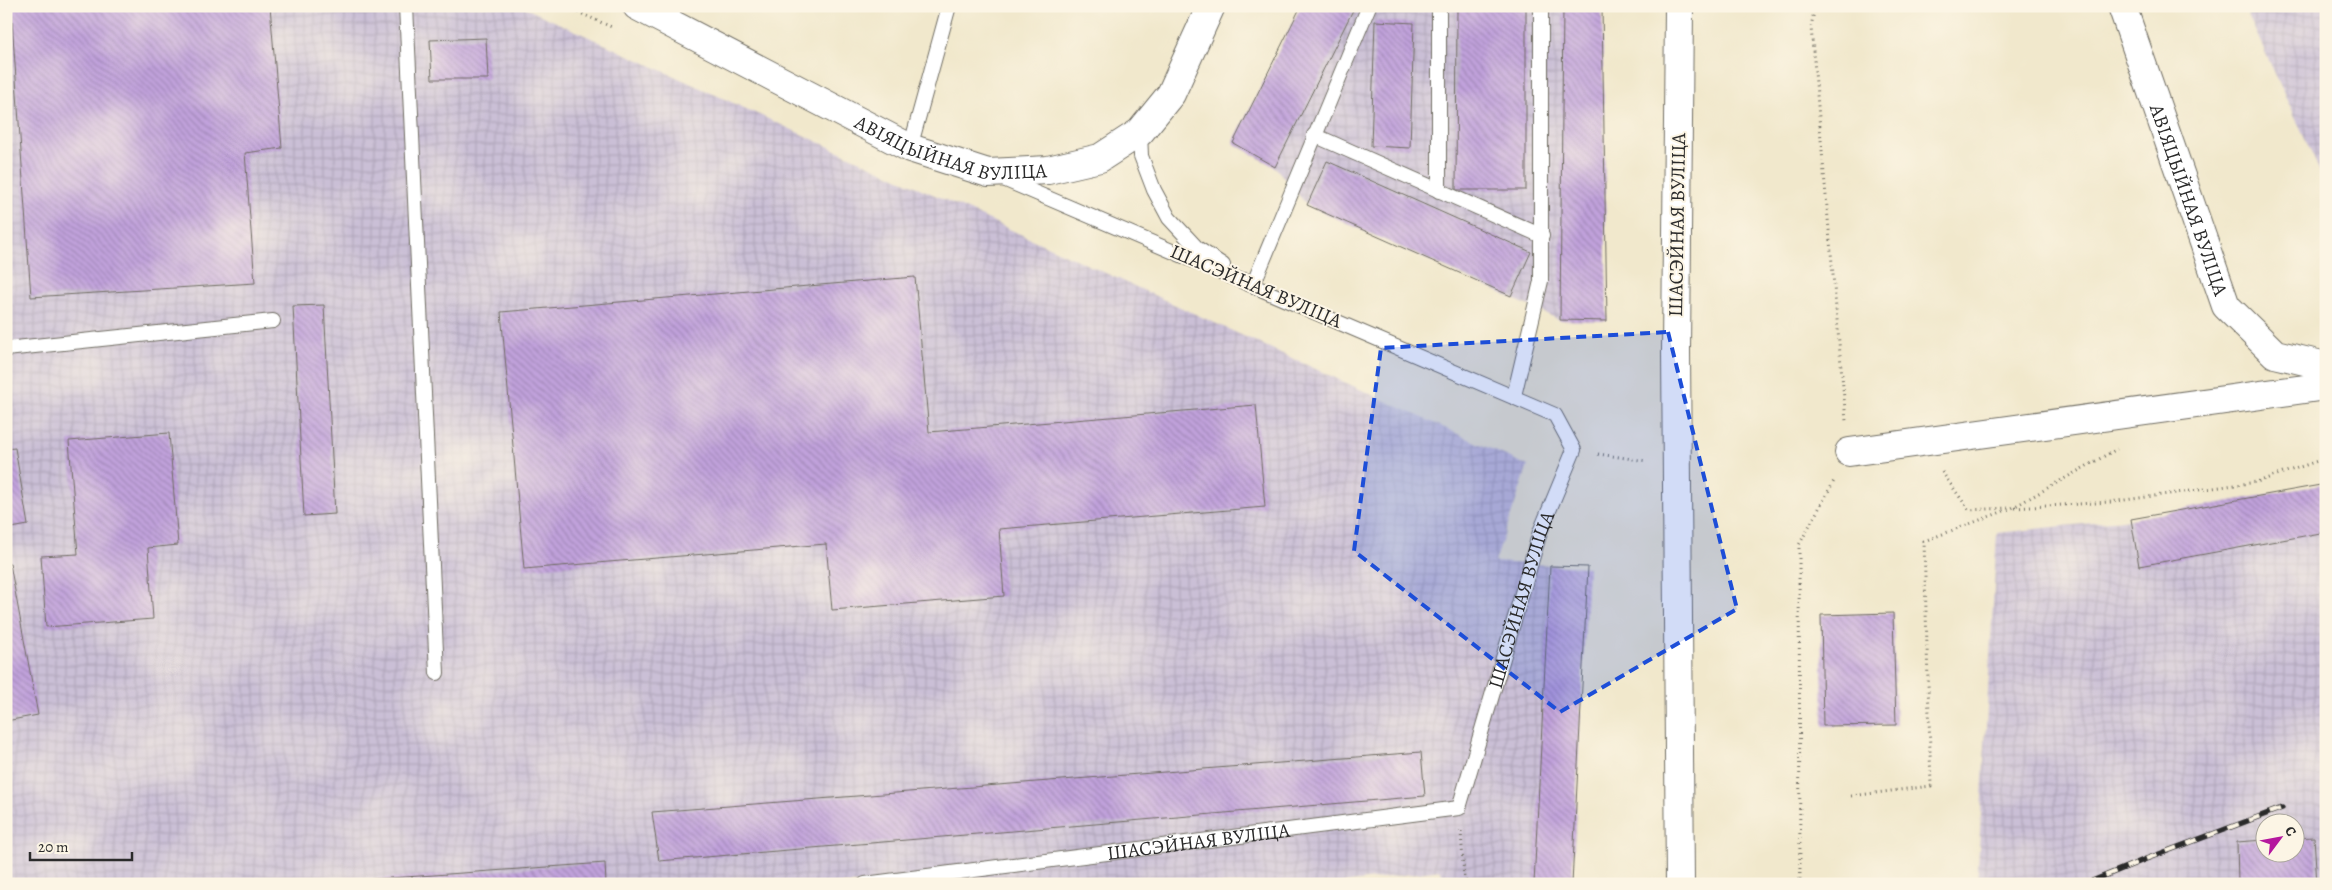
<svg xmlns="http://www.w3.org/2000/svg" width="2332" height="890" font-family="Alegreya,serif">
<defs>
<pattern id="industrial-grid" width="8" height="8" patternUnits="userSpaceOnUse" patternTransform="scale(1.25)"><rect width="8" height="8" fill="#cabfd6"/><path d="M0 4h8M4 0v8" fill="none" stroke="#aea4b8"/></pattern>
<pattern id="building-back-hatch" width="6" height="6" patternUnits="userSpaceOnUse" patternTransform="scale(1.25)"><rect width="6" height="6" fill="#c1a2dc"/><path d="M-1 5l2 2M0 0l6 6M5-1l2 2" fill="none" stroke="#9d84b3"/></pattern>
</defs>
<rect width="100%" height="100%" fill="#fcf5e5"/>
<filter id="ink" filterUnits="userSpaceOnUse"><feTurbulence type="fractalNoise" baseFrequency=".02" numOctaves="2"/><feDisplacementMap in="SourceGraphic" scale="10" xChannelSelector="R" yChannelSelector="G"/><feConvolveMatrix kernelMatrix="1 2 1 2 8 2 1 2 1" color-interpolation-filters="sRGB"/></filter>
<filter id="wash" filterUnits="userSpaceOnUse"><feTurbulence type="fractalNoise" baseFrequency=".0096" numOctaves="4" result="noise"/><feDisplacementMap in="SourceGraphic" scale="20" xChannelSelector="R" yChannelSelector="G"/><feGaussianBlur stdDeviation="1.12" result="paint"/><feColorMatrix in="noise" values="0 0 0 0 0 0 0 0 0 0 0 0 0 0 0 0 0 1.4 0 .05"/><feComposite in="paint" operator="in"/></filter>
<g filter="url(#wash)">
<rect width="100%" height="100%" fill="#f1e8cc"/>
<path fill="url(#industrial-grid)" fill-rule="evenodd" d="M 6,6 L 521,6 L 1528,466 L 1495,562 L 1588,567 L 1572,884 L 1444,884 L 1441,870 L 1337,884 L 6,884 Z
M 1301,6 L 1602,6 L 1607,321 L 1560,320 L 1307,205 L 1275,167 L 1233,143 Z
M 2244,6 L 2326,6 L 2326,185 Z
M 2326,484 L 2326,884 L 1977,884 L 1997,533 L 2131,519 ZM 2264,822 L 2294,822 L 2294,852 L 2264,852 Z"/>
<g id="blocks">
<path fill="url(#building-back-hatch)" d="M 11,6 L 270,6 L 282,148 L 245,153 L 255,283 L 31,297 Z
M 1301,6 L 1355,6 L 1275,167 L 1233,143 Z
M 1457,6 L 1526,6 L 1526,190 L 1456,190 Z
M 1563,6 L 1602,6 L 1607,321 L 1560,320 Z
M 1375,21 L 1414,23 L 1410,148 L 1371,146 Z
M 486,38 L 488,79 L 432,79 L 430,40 Z
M 1327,161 L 1531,252 L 1511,296 L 1307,205 Z
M 915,277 L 929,432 L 1256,405 L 1265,507 L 999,529 L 1004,596 L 832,610 L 826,544 L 524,569 L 501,312 Z
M 324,305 L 335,514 L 304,516 L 293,306 Z
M 169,433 L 178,545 L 148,548 L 153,619 L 46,627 L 41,556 L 78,554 L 69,441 Z
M 15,448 L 28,525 L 6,529 L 6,449 Z
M 2326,484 L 2326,532 L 2139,566 L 2131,519 Z
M 6,564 L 10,564 L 38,715 L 6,721 Z
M 1550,566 L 1588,567 L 1572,884 L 1534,884 Z
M 1893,613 L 1896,725 L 1823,726 L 1821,615 Z
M 1421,752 L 1425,796 L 659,861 L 652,812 Z
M 2314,837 L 2317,884 L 2238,884 L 2237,842 L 2264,840 L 2264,852 L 2294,852 L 2294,838 Z
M 605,863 L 606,884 L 334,884 L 334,882 Z"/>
</g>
</g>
<g filter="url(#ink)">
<use href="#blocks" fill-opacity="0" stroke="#706d63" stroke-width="1"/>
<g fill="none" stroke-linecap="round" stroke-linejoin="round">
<g stroke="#706d63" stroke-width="16">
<g id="lane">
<path d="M 406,6 L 437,673"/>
<path d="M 1439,6 L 1439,191"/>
<path d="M 1140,132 L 1141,156 L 1154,190 L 1169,218 L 1197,248 L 1223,265"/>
<path d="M 1314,135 L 1542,236"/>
<path d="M 910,148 L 949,6"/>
<path d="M 1245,280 L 1253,285 L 1369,6"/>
<path d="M 6,349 L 273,321"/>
<path d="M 1514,396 L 1541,281 L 1541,6"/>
<path id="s1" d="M 865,884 L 1459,808 L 1540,532 L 1574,450 L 1555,415 L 1001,178"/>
</g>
</g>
<g stroke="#706d63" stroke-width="30">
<g id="secondary">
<path id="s2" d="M 637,6 L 910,148 L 988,173 L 1048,170 L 1100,158 L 1140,132 L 1171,94 L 1211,6"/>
<path d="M 1679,6 L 1676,351 L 1680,884"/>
<path id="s3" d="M 2122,6 L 2226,306 L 2275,354 L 2326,366"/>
<path d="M 1849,452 L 2326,386"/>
</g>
</g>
<path stroke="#706d63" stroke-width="3" stroke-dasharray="1 4" stroke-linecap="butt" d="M 564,6 L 614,28
M 1815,6 L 1811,27 L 1846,421
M 1598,454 L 1647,461
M 1942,472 L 1969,510 L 2008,508
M 2015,508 L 2110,502 L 2257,482 L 2326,458
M 1851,796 L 1931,786 L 1924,541 L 2012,508 L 2117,449
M 1461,831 L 1464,878 L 1468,884
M 1800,884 L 1799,545 L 1835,479"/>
<use href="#lane" stroke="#fff" stroke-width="14"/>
<use href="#secondary" stroke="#fff" stroke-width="28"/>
<g stroke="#2b2b2b" stroke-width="5.5">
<path id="rail" d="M 2085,884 L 2146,859 L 2282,808"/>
</g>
<use href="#rail" stroke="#fcf5e5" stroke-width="4" stroke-dasharray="11" stroke-linecap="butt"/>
</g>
</g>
<path fill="#1d4ed8" fill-opacity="0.2" stroke="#1d4ed8" stroke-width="4" stroke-dasharray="10 6" stroke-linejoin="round" d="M 1668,332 L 1737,609 L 1560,712 L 1354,551 L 1381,348 Z"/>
<g text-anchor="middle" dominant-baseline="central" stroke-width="4" stroke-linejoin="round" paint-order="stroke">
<g font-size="20" fill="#2b2b2b" stroke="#fcf5e5">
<text stroke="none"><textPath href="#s2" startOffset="348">АВІЯЦЫЙНАЯ ВУЛІЦА</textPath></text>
<text stroke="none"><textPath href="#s3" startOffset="205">АВІЯЦЫЙНАЯ ВУЛІЦА</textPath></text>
<text transform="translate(1677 225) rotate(-89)">ШАСЭЙНАЯ ВУЛІЦА</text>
<text transform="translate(1256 286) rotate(23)">ШАСЭЙНАЯ ВУЛІЦА</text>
<text stroke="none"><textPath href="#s1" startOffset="816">ШАСЭЙНАЯ ВУЛІЦА</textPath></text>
<text stroke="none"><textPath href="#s1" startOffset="336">ШАСЭЙНАЯ ВУЛІЦА</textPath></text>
</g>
</g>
<rect width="2332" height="890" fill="none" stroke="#fcf5e5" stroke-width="25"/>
<g transform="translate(2280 838) rotate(58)"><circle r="24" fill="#fcf5e5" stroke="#a8a49b"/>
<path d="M0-4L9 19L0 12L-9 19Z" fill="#b5179e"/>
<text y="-8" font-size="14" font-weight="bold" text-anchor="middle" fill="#2b2b2b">С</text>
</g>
<path d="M30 852v8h102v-8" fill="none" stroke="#2b2b2b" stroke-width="2.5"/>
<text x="38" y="852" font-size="15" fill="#2b2b2b" stroke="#fcf5e5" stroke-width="4" paint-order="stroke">20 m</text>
</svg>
